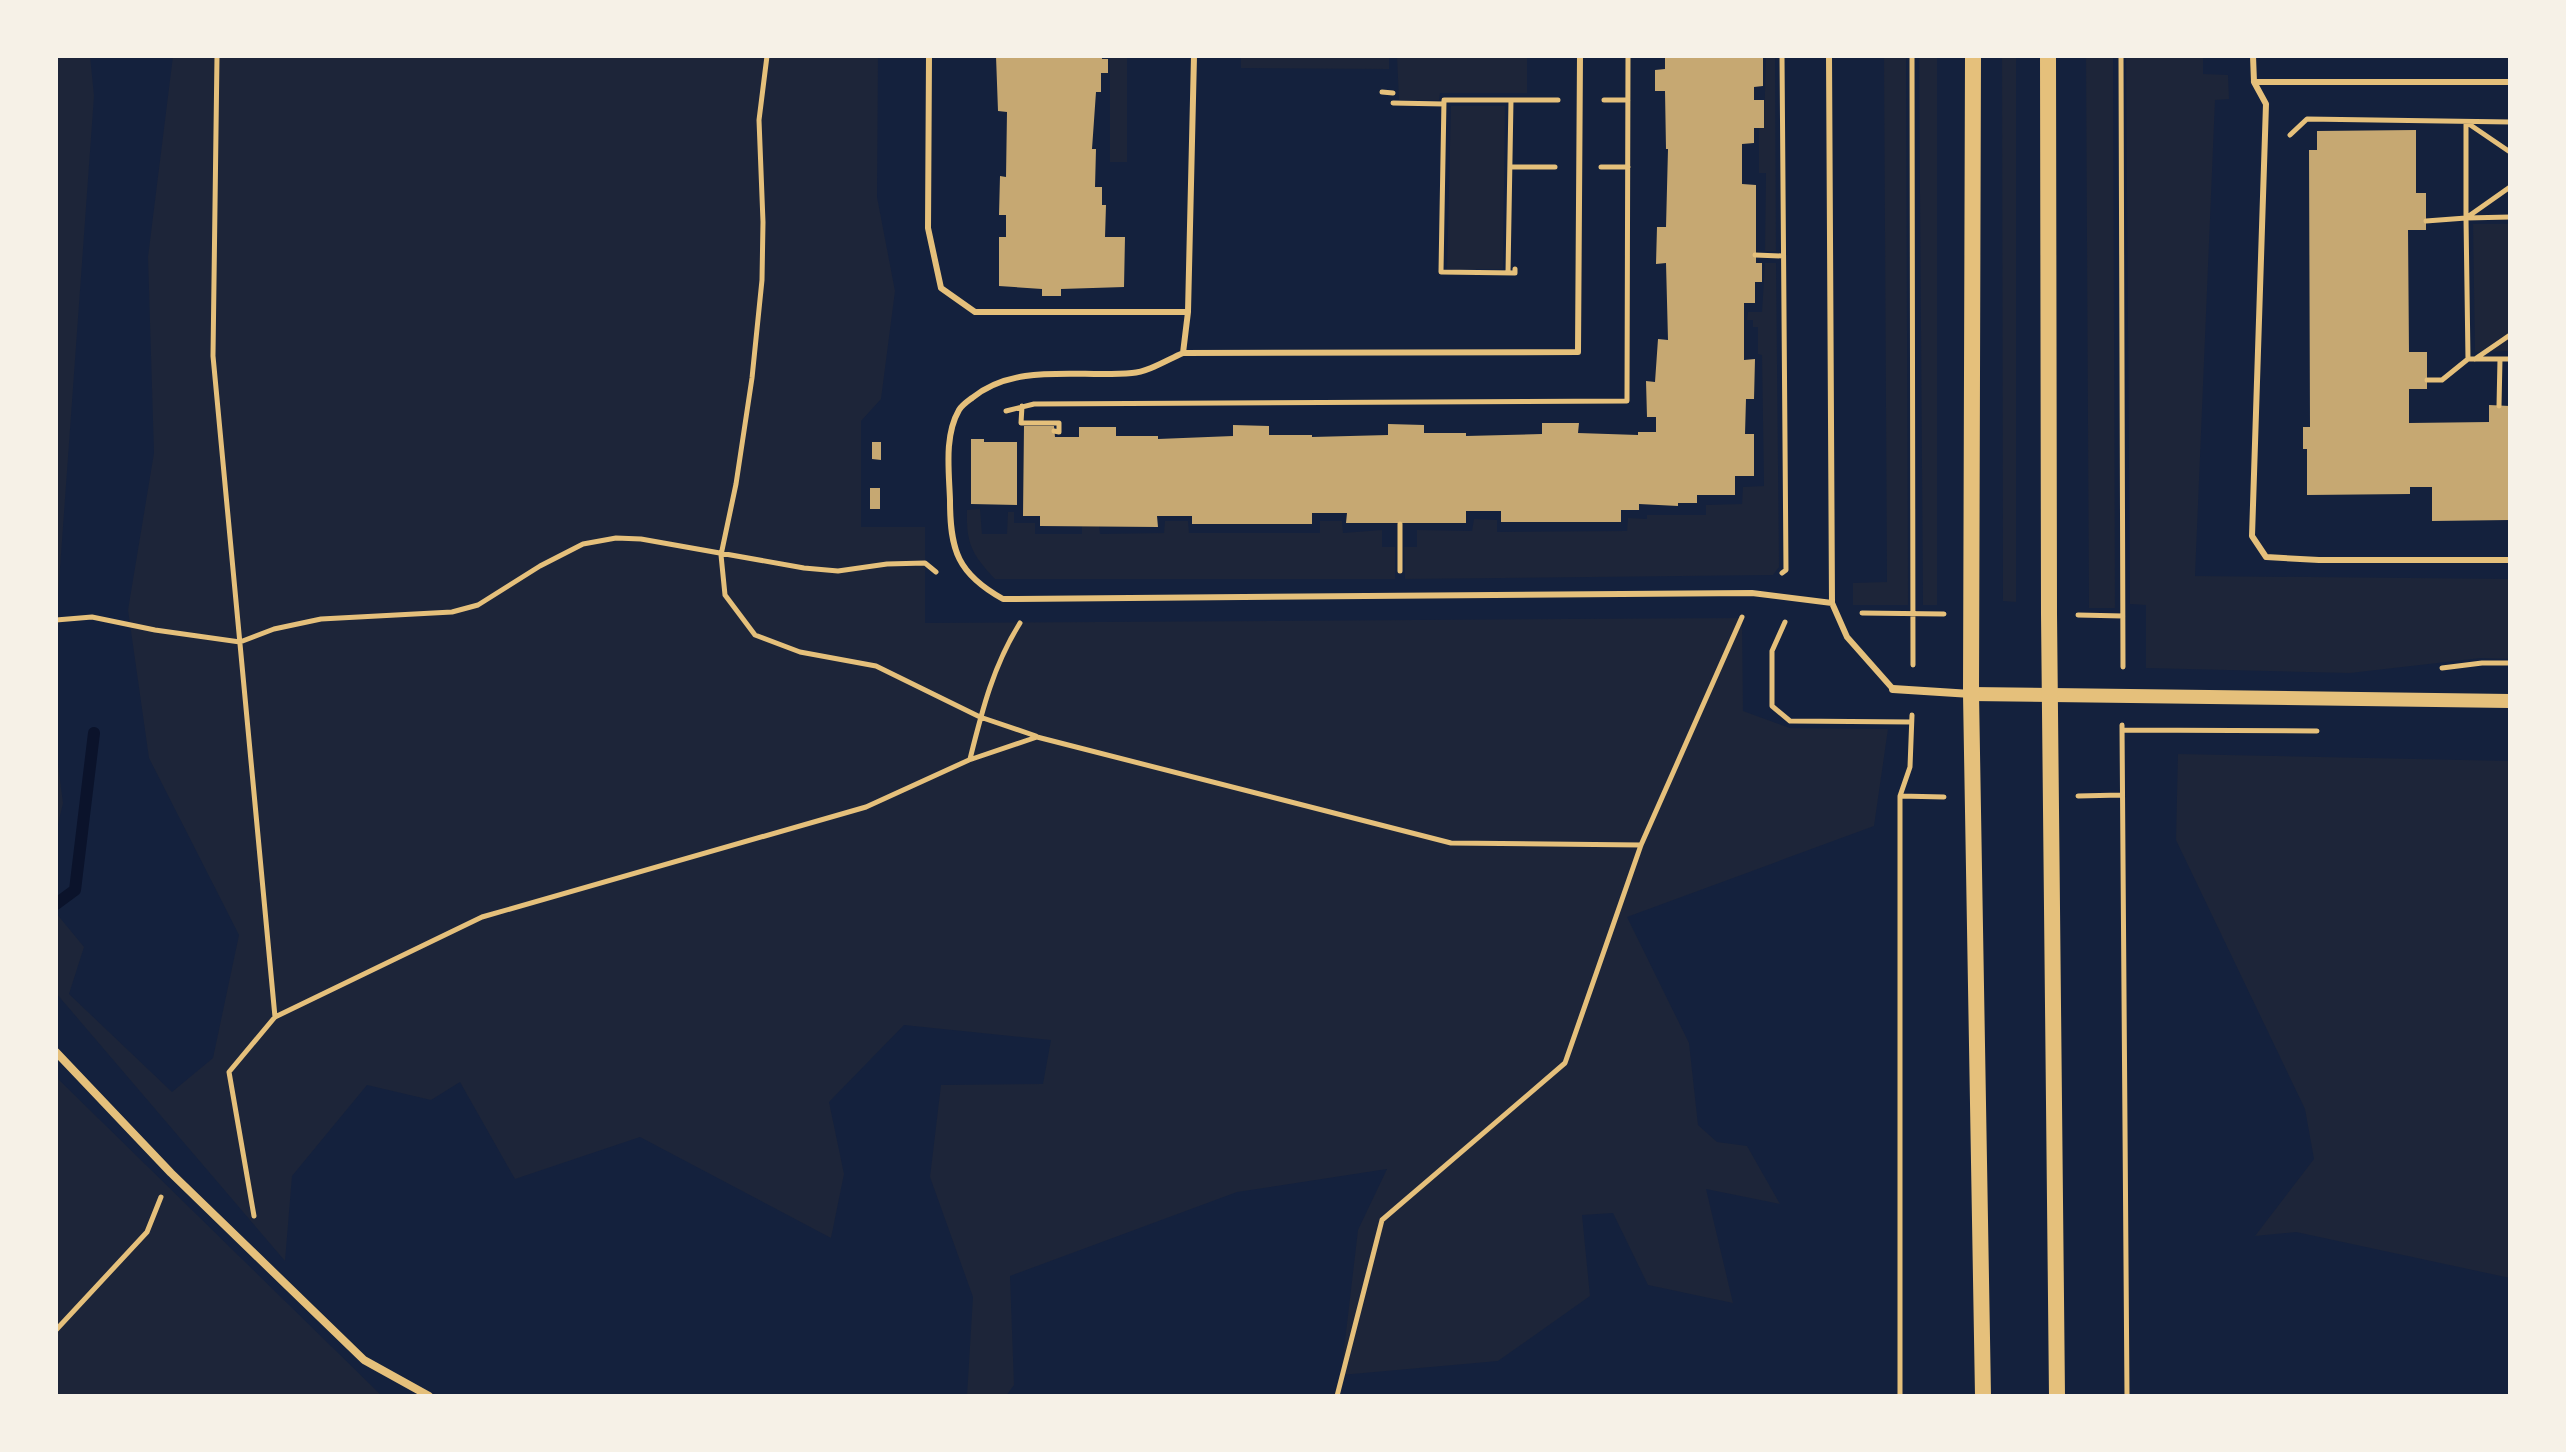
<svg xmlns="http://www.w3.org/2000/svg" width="2566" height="1452" font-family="Rubik,sans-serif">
<rect width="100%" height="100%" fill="#14213d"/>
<path fill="#1d2539" d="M 56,56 L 90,56 L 94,96 L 56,624 Z
M 173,56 L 878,56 L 877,197 L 895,291 L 881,399 L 861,421 L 861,527 L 925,527 L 925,623 L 1742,618 L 1743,711 L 1790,728 L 1888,729 L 1874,826 L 1627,917 L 1689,1043 L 1698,1125 L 1717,1142 L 1747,1146 L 1780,1204 L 1706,1189 L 1733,1303 L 1648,1285 L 1613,1213 L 1582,1215 L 1590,1296 L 1498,1361 L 1341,1375 L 1358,1230 L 1387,1169 L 1237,1192 L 1010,1276 L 1014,1385 L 1006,1396 L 967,1396 L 973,1297 L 930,1177 L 941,1085 L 1043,1084 L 1051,1040 L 904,1025 L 829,1102 L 844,1174 L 831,1238 L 640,1137 L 515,1179 L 460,1082 L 431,1100 L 367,1085 L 292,1176 L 285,1261 L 56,993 L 56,913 L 84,947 L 69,994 L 172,1092 L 213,1058 L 239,935 L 149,758 L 128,610 L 154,453 L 148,257 Z
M 1110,56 L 1127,56 L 1127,162 L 1110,162 Z
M 1241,56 L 1389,56 L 1389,69 L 1241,68 Z
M 1397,56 L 1527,56 L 1527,93 L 1440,93 L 1439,100 L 1399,100 Z
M 1766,56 L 1775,56 L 1776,251 L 1765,251 L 1766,173 L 1759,173 L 1759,128 L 1764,128 Z
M 1884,56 L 1906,56 L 1908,605 L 1853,605 L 1853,583 L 1887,582 Z
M 1919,56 L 1937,56 L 1937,605 L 1923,605 Z
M 2002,56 L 2016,56 L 2016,602 L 2003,601 Z
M 2086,56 L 2113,56 L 2115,608 L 2089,608 Z
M 2126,56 L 2203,56 L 2203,74 L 2228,75 L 2229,99 L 2215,100 L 2195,576 L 2510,579 L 2510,659 L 2481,658 L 2350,673 L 2146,668 L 2146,605 L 2130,604 Z
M 1451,106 L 1505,106 L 1503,269 L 1447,269 Z
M 2473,224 L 2510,224 L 2510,351 L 2475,352 Z
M 1765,263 L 1776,263 L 1779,567 L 1773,575 L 1405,579 L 1404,547 L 1417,547 L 1417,530 L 1472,531 L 1474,519 L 1497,520 L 1497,532 L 1627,531 L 1628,518 L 1647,519 L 1647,515 L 1706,515 L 1706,505 L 1742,504 L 1743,487 L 1764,486 L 1762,355 L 1758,354 L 1758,327 L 1753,327 L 1753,320 L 1747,320 L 1748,312 L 1762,312 Z
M 980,509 L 982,534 L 1007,534 L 1008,512 L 1014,512 L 1014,523 L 1035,523 L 1035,534 L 1082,534 L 1082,526 L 1099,526 L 1100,534 L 1164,533 L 1165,521 L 1188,521 L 1189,533 L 1320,533 L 1320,521 L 1342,521 L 1343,533 L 1382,530 L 1382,547 L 1395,547 L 1395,579 L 995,579 C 972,554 966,544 967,510 Z
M 56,749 L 63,803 L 56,833 Z
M 2178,754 L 2510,761 L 2510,1278 L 2296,1232 L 2255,1236 L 2314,1159 L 2305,1109 L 2176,840 Z
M 56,1077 L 382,1396 L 56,1396 Z"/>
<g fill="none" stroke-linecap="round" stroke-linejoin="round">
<path stroke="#0b132b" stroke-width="12" d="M 56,904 L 75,890 L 94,733"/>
</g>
<path fill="#c6a872" d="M 996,56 L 1102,56 L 1102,59 L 1108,59 L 1108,73 L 1101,73 L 1101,92 L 1096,92 L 1092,149 L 1096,149 L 1095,187 L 1102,187 L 1102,205 L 1106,205 L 1105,237 L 1125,237 L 1124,287 L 1061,289 L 1061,296 L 1042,296 L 1042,289 L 999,286 L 999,237 L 1006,237 L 1006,215 L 999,215 L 1000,176 L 1006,177 L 1007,112 L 998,111 Z
M 1665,56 L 1763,56 L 1763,86 L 1754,87 L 1754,100 L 1764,100 L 1764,128 L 1754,128 L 1754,143 L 1742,144 L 1742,184 L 1756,185 L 1756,263 L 1762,263 L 1762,282 L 1755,282 L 1755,303 L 1744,303 L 1744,360 L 1755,359 L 1754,399 L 1746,399 L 1745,434 L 1754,434 L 1754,476 L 1735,476 L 1735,495 L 1697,495 L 1697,503 L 1678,503 L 1678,506 L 1639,504 L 1639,510 L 1621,510 L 1621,522 L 1501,522 L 1501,511 L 1466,511 L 1466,523 L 1346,523 L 1347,513 L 1312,513 L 1312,524 L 1192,524 L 1192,516 L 1157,516 L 1158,527 L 1040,526 L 1040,516 L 1023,516 L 1024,426 L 1054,426 L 1055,437 L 1079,437 L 1079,427 L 1116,427 L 1116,436 L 1158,436 L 1158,439 L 1233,436 L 1233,425 L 1269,426 L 1269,435 L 1312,435 L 1312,437 L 1388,435 L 1388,424 L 1424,425 L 1424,433 L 1466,433 L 1466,436 L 1542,434 L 1542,423 L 1579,423 L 1578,433 L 1638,435 L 1638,432 L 1656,432 L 1656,417 L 1647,417 L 1646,381 L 1655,382 L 1658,339 L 1668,340 L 1666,263 L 1656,264 L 1657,227 L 1666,227 L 1668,149 L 1666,149 L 1665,91 L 1655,91 L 1655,70 L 1665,69 Z
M 2416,130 L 2416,193 L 2426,193 L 2426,230 L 2408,230 L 2409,352 L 2427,352 L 2427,389 L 2409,389 L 2409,423 L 2489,422 L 2489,405 L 2510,406 L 2510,520 L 2432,521 L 2432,487 L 2410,487 L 2410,494 L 2307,495 L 2307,449 L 2303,449 L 2303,427 L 2310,427 L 2309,150 L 2317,150 L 2317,131 Z
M 971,439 L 984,439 L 984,442 L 1017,442 L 1017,505 L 971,504 Z
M 872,442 L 881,442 L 881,460 L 872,459 Z
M 870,488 L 880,488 L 880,509 L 870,509 Z"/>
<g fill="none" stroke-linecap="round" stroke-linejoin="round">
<path stroke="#e5c07b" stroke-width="5" d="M 217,56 L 213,356 L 275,1017
M 767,56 L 759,120 L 763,222 L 762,280 L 752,378 L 736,484 L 721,555 L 725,595 L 755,635 L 800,652 L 876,666 L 980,717 L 1036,736
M 1782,56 L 1786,570 L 1782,573
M 1912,56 L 1913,665
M 2121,56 L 2123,667
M 1382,92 L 1393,93
M 1604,100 L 1628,100
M 1393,103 L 1444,104
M 2290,135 L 2307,119 L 2510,122
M 1511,167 L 1555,167
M 1601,167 L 1628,167
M 2466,218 L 2466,122 L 2510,152
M 2426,221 L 2466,218 L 2510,187
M 1755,255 L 1783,256
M 1515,269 L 1515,273 L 1441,272 L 1444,100 L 1558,100
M 1508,273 L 1511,100
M 2468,359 L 2466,218 L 2510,217
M 2475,359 L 2510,335
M 2427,380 L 2442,380 L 2468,359 L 2510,359
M 1022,406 L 1021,423 L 1059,423 L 1059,432 L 1054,431
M 2499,406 L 2500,359
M 1006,411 L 1034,404 L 1627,401 L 1628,56
M 1400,524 L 1400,571
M 1862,613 L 1944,614
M 2078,615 L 2123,616
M 56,620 L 92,617 L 155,630 L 240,642 L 274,629 L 321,619 L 452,612 L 478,605 L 540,566 L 583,544 L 616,538 L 641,539 L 804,568 L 838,571 L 887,564 L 925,563 L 936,572
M 1785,622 L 1772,651 L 1772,706 L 1790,721 L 1911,722
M 2442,668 L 2482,663 L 2510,663
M 2122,725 L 2127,1396
M 2122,730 L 2317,731
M 970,759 C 982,711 993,666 1020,623
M 1900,796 L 1944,797
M 2078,796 L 2121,795
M 254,1216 L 229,1072 L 275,1017 L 482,917 L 866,807 L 969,760 L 1037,737 L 1451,843 L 1641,845
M 56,1330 L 147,1232 L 161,1197
M 1337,1396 L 1382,1220 L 1565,1063 L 1641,845 L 1742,617
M 1900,1396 L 1900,796 L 1910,767 L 1912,715"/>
<path stroke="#e5c07b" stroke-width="6" d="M 929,56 L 928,228 L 941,288 L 975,312 L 1188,312
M 1580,56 L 1578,352 L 1183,353 C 1167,360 1148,372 1132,373 C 1080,378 1016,362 972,398 C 968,401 962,405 959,410 C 944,436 949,471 950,500 C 950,551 958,574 1003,599 L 1752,593 L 1832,603 L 1847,637 L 1893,689
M 1829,56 L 1832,603
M 2253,56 L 2254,82 L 2510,82
M 2254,82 L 2266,104 L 2252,536 L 2266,557 L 2319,560 L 2510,560
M 1183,353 L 1188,312 L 1194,56"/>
<path stroke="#e5c07b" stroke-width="8" d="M 1893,689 L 1971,694
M 56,1052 L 171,1173 L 364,1360 L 429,1396"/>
<path stroke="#e5c07b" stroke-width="14" d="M 1971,694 L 2510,701"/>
<path stroke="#e5c07b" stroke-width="16" d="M 1973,56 L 1971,694 L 1983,1396
M 2048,56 L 2049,614 L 2057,1396"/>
</g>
<rect width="2566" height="1452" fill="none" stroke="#f6f1e7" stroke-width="116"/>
</svg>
